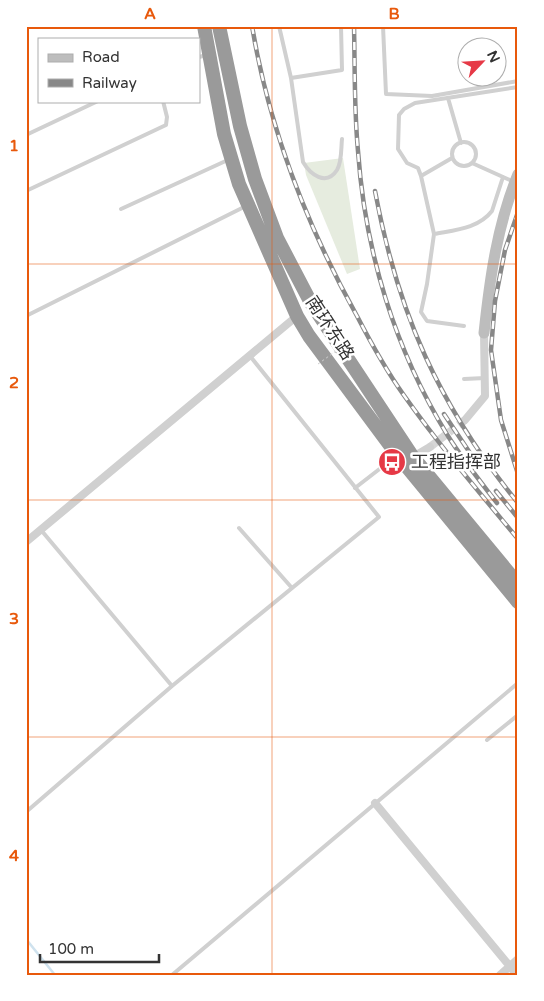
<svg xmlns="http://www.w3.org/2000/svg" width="544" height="1001" font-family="'Varela Round','Noto Sans SC',sans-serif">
<rect width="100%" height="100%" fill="#fff"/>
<path fill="#e6ecdf" d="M 343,158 L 360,269 L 347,274 L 306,175 L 304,163 Z"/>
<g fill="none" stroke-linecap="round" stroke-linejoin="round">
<path stroke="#cfe2ee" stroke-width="2.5" d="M 26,939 L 55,975"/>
<path stroke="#d6d6d6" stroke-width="8" stroke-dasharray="8 4" stroke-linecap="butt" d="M 430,447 L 465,420"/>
<path stroke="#d0d0d0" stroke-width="4" d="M 279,26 L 291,78 L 303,162 C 310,174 326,187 337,170 C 342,162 341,148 342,139
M 383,26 L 386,94 L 432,96 L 518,81
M 199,57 L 207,55
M 291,78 L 342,70 L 341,26
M 448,98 L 461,143
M 26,135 L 98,101
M452 154a12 12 0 1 1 24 0a12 12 0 1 1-24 0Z
M 472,163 L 512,181
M 421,176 L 452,158
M 26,191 L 166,125 L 167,117 L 163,101
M 121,209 L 230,159
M 434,234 C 454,230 478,229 492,211 L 503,177
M 26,316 L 246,206
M 464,326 L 427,321 L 421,312 L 427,284 L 434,234 L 421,176 L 418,168 L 407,163 L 398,149 L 399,115 L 404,109 L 415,103 L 518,87
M 464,379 L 485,378
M 355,488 L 395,457
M 239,528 L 292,588
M 41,530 L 172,686
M 487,740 L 518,715
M 26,812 L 172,686 L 379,517 L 250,356
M 172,975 L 518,683"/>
<path stroke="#d0d0d0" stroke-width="8" d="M 465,420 L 485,396 L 484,333
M 413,457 L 430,447
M 26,542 L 297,316
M 375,803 L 517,975
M 500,975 L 518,959"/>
<path stroke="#bdbdbd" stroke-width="11" d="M 484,333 C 490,277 497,226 518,174"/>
<path stroke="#9a9a9a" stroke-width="14" d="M 204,26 L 224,134 L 239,184 L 297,316 L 309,336 L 398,456 L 518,602
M 219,26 L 240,126 L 255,179 L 277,238 L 311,303 L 413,457 L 518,584"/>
<g stroke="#888" stroke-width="4.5">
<path id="rail" d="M 252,26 C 269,128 307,226 357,316 C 371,343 386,370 403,394 C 439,445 479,492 518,539
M 354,26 C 355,68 354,109 358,151 C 365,252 395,350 448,436 C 463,460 480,481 497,503
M 375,191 C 398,314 439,406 518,503
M 518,212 L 505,250 L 495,301 L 491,350 L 501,420 L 518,474
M 444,414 L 476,462
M 496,491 L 518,518"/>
</g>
<use href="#rail" stroke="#fff" stroke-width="2.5" stroke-dasharray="8" stroke-linecap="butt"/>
<path stroke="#cdcdcd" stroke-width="1" stroke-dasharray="2.5 2.5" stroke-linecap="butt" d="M 318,364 L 347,343"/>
</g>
<path fill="none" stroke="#e8590c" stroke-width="1" stroke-opacity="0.55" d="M 272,26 L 272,975M 26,264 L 518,264M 26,500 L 518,500M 26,737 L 518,737"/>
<defs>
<g id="bus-disc" transform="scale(1.4375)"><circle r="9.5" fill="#e63946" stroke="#fff"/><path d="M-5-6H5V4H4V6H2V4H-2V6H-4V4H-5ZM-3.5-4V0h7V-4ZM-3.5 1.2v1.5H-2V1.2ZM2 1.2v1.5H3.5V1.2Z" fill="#fff"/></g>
</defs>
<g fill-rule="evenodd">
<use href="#bus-disc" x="392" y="462"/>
</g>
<g text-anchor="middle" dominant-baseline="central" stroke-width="5" stroke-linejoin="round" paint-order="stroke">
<g font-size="18" fill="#333" stroke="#fff">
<text transform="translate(330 328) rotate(57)">南环东路</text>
</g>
<g font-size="18" fill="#333" stroke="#fff" text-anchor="start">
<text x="411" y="462">工程指挥部</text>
</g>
</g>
<rect width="544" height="1001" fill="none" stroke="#ffffff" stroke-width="55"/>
<rect x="38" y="38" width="162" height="65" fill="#ffffff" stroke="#adadad"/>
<rect x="48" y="54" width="25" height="8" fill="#bdbdbd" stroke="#adadad"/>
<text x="82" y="62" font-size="15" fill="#333333">Road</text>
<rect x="48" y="79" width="25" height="8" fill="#888888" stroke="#adadad"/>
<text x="82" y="88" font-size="15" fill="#333333">Railway</text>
<g transform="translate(482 62) rotate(65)"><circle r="24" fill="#ffffff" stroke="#adadad"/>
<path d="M0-4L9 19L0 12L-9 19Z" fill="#e63946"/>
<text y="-8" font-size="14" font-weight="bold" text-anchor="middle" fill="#333333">N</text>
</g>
<path d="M40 954v8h119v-8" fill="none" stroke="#333333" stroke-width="2.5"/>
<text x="48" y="954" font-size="15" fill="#333333" stroke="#ffffff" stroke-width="4" paint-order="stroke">100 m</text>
<rect x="28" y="28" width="488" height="946" fill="none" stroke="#e8590c" stroke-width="2"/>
<g font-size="16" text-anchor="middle" font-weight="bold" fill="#e8590c">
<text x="150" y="19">A</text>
<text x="394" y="19">B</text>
<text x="14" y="151">1</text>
<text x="14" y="388">2</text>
<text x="14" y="624">3</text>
<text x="14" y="861">4</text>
</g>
</svg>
